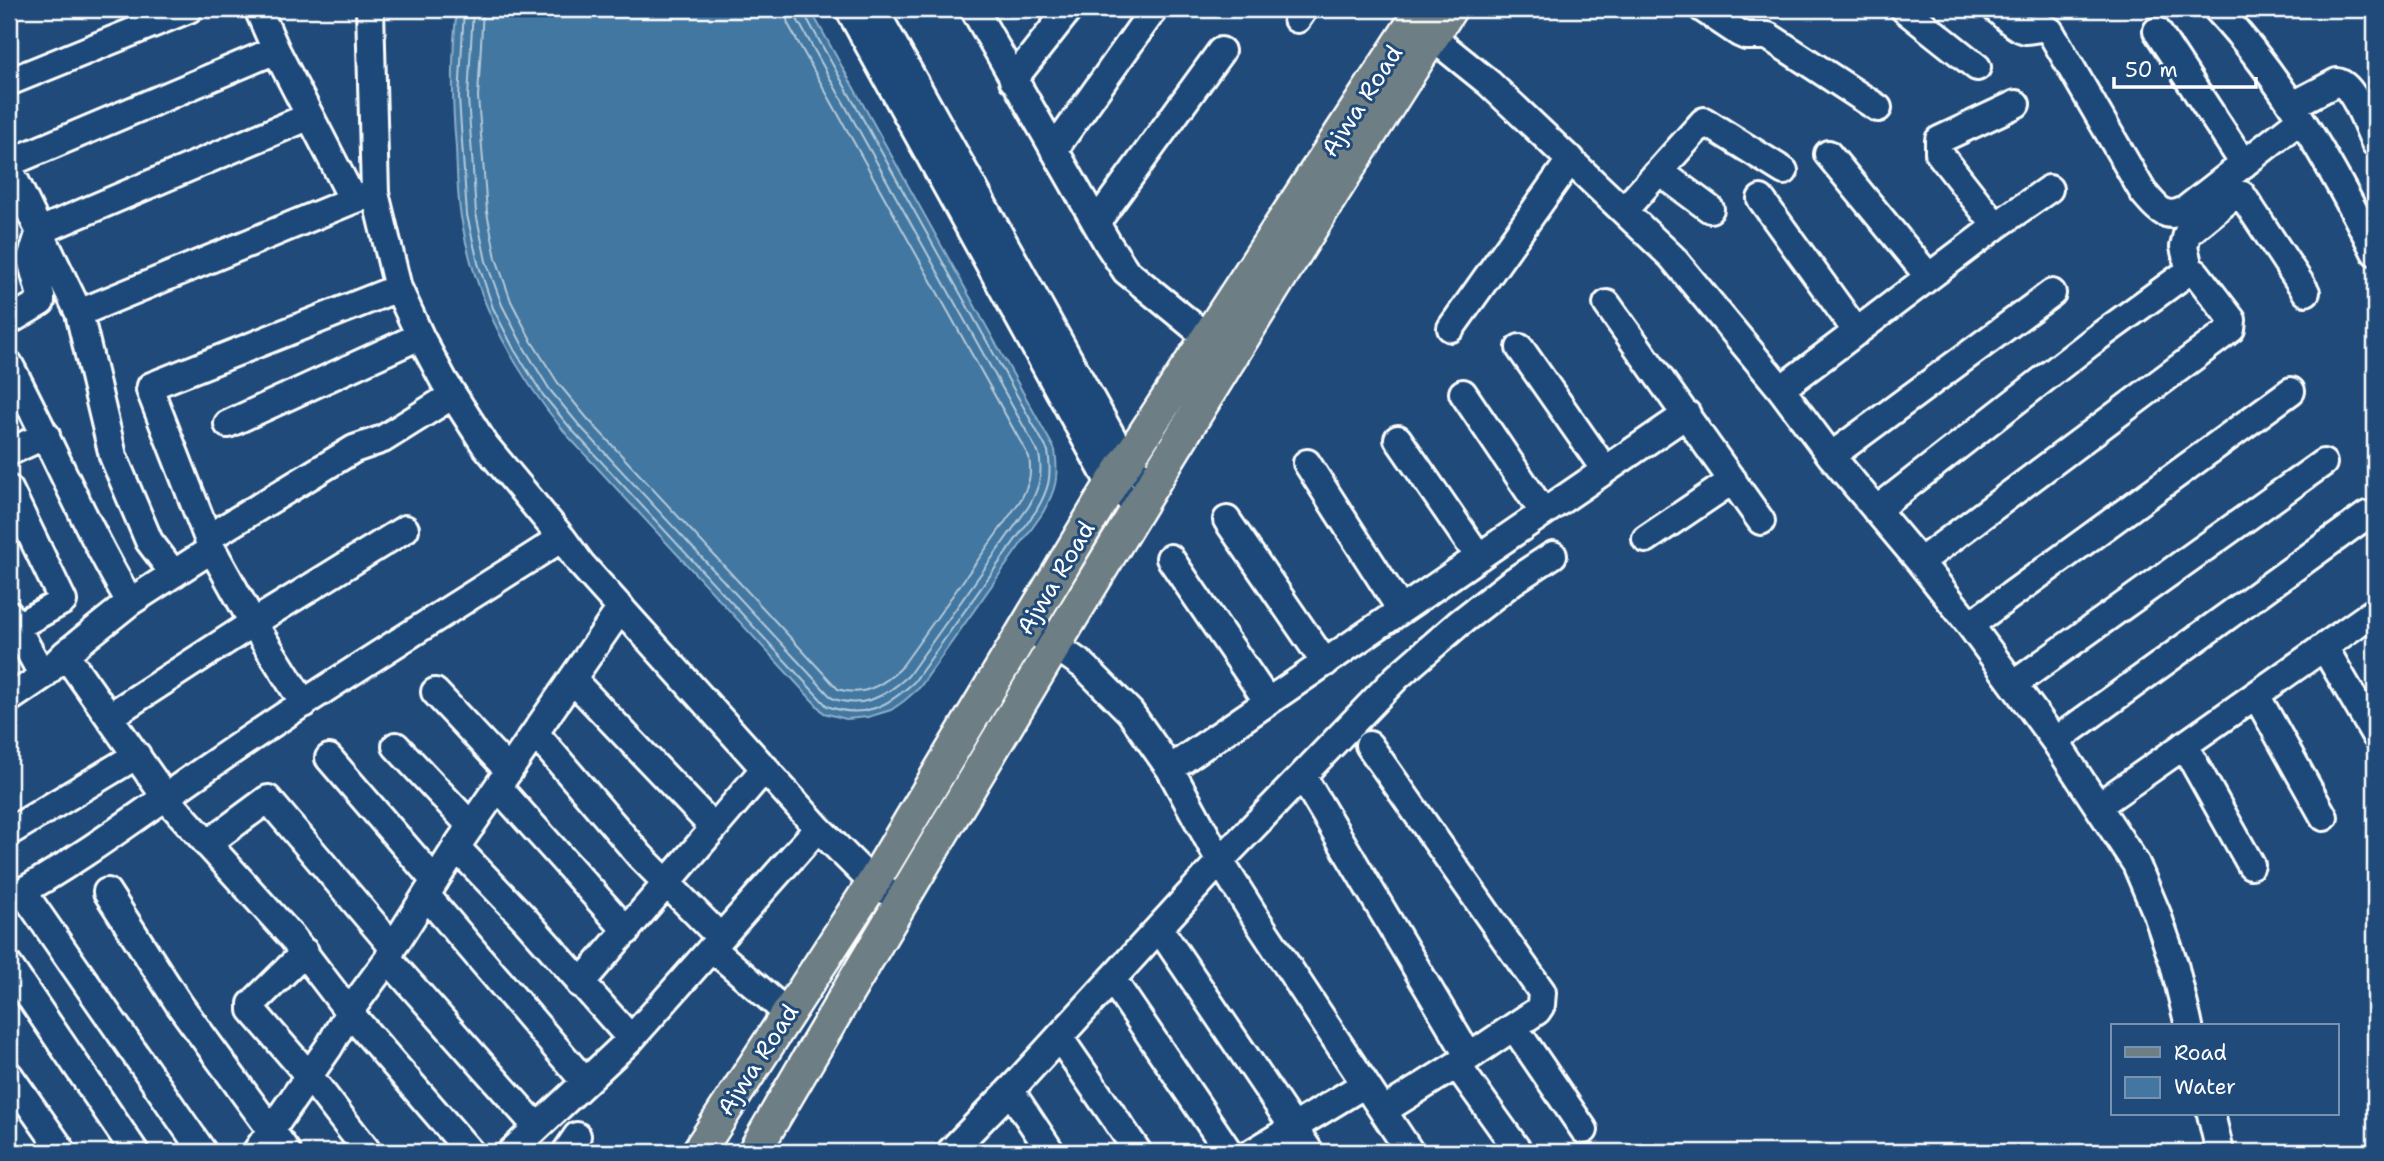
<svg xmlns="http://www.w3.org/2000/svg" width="2384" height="1161" font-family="'Shantell Sans',sans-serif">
<rect width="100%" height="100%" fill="#1f4a7a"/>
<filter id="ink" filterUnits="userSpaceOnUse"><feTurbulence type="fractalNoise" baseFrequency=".0143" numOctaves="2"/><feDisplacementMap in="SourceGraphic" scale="14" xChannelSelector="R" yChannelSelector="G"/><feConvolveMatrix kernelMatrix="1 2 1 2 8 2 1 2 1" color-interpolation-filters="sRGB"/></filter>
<g filter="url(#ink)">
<path fill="#4377a1" stroke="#8eadc7" stroke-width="2" d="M 457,9 L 810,9 L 1055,450 C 1059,478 1056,490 1042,514 L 920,687 L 904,701 L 891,710 L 868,717 L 846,719 L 824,713 L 567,435 C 514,371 474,300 461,217 C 457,194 457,170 456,147 C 452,101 451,55 457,9 Z"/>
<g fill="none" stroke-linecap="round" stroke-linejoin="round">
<path stroke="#b4c9d9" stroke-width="2" d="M 464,9 L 459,98 L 467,215 L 478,263 L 493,308 L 515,351 L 543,395 L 572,430 L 827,706 C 863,720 888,706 914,682 L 1036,511 C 1049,489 1052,477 1048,451 L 805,15 L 804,9
M 473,9 L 468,98 L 476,213 L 486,261 L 502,305 L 523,346 L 550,390 L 579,425 L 832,698 C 862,710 886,696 908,676 L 1029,506 C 1039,488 1043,475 1039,454 L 797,19 L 795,9
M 483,9 L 478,97 L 487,212 L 496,258 L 511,301 L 532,342 L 558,383 L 587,418 L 838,689 C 862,698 883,685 900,669 L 1020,501 C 1029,485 1032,475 1029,457 L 788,24 L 785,9"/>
<g stroke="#fff" stroke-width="32">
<path id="minor" d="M 258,9 L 276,50 L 353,200 L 370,195
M 370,9 L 375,193 L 398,288 L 420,336 L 444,381 L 485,445 L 562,538 L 581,564 L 818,828 L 873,883 L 901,900
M 849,9 L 1111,485 L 1138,505
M 874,9 L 1126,462 L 1152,483
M 974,9 L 1108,244 L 1126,271 L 1208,338 L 1224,348
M 1703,9 L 1739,33 L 1746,36 L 1768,36 L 1878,108
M 1904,9 L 1977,67
M 1996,9 C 2004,15 2016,29 2026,30 C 2036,30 2040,25 2050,31 L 2143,192 C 2156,207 2164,221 2185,210 L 2301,119
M 2217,9 C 2283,80 2332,166 2375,252
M 1297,19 L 1304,9
M 2157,31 L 2244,164
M 1432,37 L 1489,83 L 1672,257 L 1781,389 L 1831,456 L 1920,562 L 1970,625 L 2055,741 L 2136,864 L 2157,914 L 2174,964 L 2189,1026
M 1013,80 L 1069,9
M 9,82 L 189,9
M 2293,105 L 2337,82 C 2353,83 2368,128 2375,143
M 1054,150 L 1154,9
M 1828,154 L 1929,277
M 9,163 L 276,50
M 9,168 L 79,313 L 113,456 L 149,541 L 174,574
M 1659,171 L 1710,209
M 1761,199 L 1857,332
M 1625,209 L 1704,121 L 1784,171
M 1096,223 L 1221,51
M 1996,226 L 1939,153 L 1939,140 L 2016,104
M 2190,272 L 2184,247 L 2187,234 L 2232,197 L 2242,195 L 2306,292
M 1607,304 L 1761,521
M 79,313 L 353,200
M 9,321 L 41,302 L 41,296 L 31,259 L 40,231 L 310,116
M 1451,328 L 1571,159
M 1520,348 L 1605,470
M 9,364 C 51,443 85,526 130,602
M 1781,389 L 1996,226 L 2049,189
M 1463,393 L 1543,512
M 228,424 L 420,336
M 1398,439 L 1479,557
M 9,452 L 46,435
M 1831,456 L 2052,293
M 1307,463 L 1401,610
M 9,489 L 63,601 L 9,631
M 1876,510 L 2090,343 L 2185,274 L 2196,273 L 2232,320 L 2231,329 L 1920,562
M 1227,520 L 1325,663
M 208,538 L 354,449 L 383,439 L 453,395
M 1646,539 L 1733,480
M 212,549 L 150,390 L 151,386 L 398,288
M 1170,558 L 1268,702
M 9,614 L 43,676
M 1970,625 L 2291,391
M 1027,626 L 1084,666 L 1130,712 L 1170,769 L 1220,861 L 1259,923 L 1410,1152
M 2324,647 L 2375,735
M 572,679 L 714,828 L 580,984
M 2014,684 L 2323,463
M 435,692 L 509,771
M 2256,695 L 2324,817
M 9,699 L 43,676 L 65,654
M 304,704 L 253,623 L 212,549 L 130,602 L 65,654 L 166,798 L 291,936 L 349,1012 L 470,1152
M 110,716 L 253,623 L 405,529
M 535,733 L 640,856 L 720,937
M 2055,741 L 2367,515
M 1369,745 L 1542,992 L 1541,1005 L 1537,1011 L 1469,1057 L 1383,1111
M 2184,745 L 2251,865
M 396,746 L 471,826
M 329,758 L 435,881
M 1170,769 L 1687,414
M 1303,777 L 1469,1057
M 498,787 L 627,931
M 2098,806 L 2375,611
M 714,828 L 765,768
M 9,832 L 137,755
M 207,844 L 268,799 L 393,947
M 456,847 L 524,918 L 631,1039
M 23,892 L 203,1152
M 107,892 L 179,1004 L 287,1152
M 426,895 L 585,1082
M 9,899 C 77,862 140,814 204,770 C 321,689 443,614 562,538
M 1159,928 L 1310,1152
M 713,949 L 788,1014
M 305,952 L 252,1004 L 252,1010 L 309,1076 L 368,1152
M 388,959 L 537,1127
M 9,966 L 135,1152
M 1112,979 L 1229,1152
M 1514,1027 L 1584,1130
M 1059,1037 L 1138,1152
M 1457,1065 L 1519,1152
M 9,1075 L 63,1152
M 1010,1090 L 1051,1152
M 2211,1114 L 2220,1152
M 256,1152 L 329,1047 L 349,1012 L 388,959 L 393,947 L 459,843 L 621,608
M 511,1152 L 631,1039 L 818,828
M 566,1152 L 577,1136
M 950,1152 L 1017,1083 L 1220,861 L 1397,677 L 1458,624 L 1512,582 L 1553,555
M 1253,1152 L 1365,1084"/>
</g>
<g stroke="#fff" stroke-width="37">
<path id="major" d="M 698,1152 L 873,883 L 1111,485 L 1422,9
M 754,1152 C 979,767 1209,384 1450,9"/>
</g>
<use href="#minor" stroke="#1f4a7a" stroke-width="26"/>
<use href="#major" stroke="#6d7e84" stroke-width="32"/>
</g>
</g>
<g text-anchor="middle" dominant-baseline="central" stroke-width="6" stroke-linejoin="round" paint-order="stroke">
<g font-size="24" fill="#fff" stroke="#1f4a7a">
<text transform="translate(1362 101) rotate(-57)">Ajwa Road</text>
<text transform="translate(1056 578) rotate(-59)">Ajwa Road</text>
<text transform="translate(758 1060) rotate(-57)">Ajwa Road</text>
</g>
</g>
<rect width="2384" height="1161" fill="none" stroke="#1f4a7a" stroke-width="35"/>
<rect x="18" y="18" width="2349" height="1126" fill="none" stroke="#fff" stroke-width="2.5" filter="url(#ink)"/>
<rect x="2111" y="1024" width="228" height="91" fill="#1f4a7a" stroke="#7992af" stroke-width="2"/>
<rect x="2125" y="1047" width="35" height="10" fill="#6d7e84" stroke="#7992af" stroke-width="2"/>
<text x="2174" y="1060" font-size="21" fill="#ffffff">Road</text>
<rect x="2125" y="1077" width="35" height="21" fill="#4377a1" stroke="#7992af" stroke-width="2"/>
<text x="2174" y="1094" font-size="21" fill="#ffffff">Water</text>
<path d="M2114 77v10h142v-10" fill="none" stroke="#ffffff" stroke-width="3.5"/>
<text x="2125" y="77" font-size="21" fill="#ffffff" stroke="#1f4a7a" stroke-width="5" paint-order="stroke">50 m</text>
</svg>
